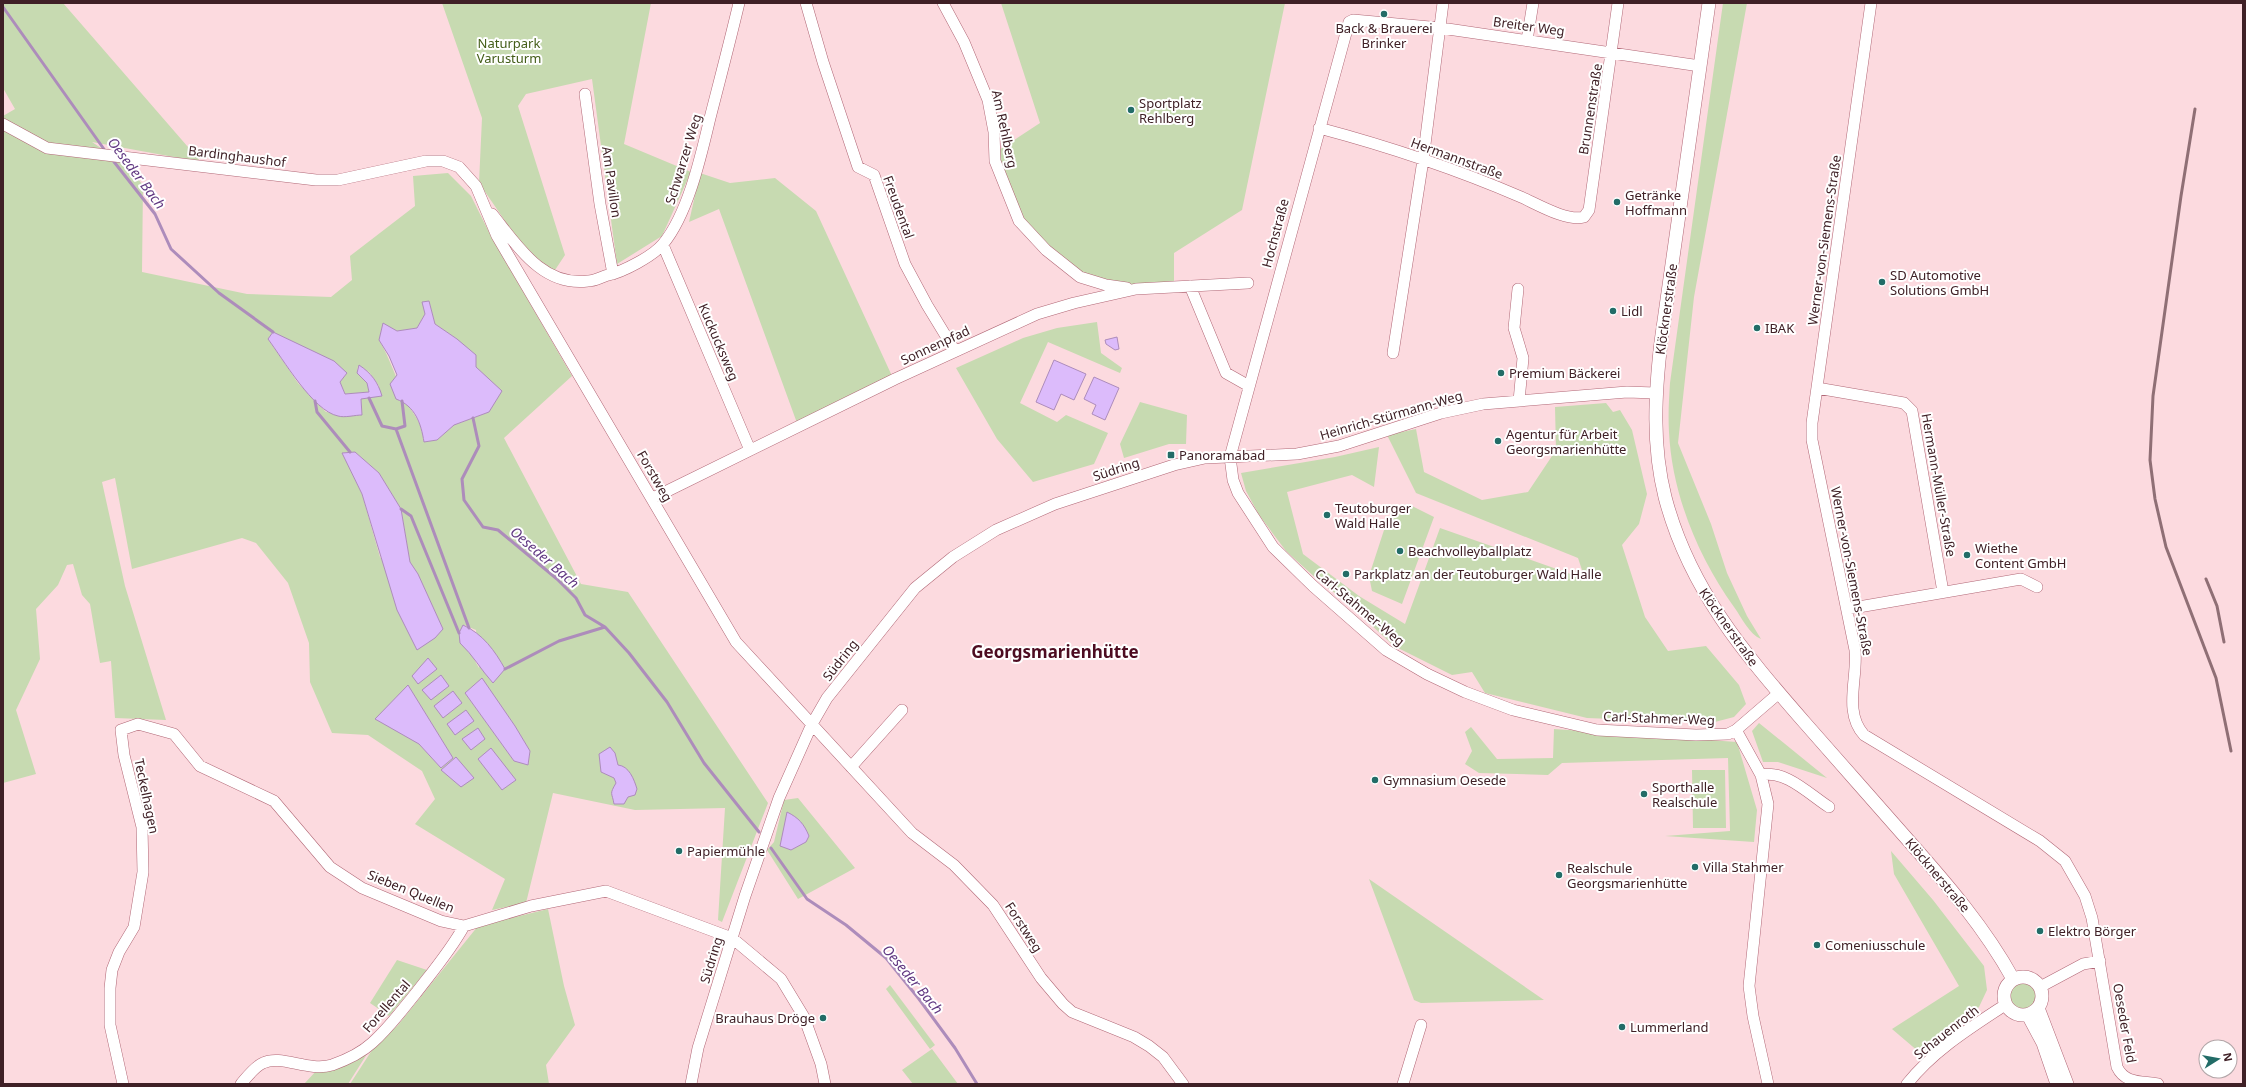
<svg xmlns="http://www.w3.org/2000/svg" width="2246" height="1087" font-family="'Noto Sans',sans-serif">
<rect width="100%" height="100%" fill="#fcdadf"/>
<path fill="#c7dab1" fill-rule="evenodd" d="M 3,3 L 63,3 L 201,162 L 92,142 L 126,165 L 143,185 L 142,272 L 247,294 L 331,297 L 352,280 L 350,256 L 415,206 L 413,176 L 448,173 L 471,196 L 492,238 L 572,376 L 504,438 L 581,584 L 628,592 L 768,803 L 722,922 L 718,920 L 725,808 L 635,810 L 553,793 L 526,903 L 492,910 L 505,879 L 415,824 L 435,799 L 422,771 L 368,735 L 332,733 L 310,682 L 309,643 L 288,583 L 256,543 L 242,538 L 132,569 L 115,478 L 102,482 L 125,586 L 166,720 L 115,718 L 111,661 L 100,663 L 90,604 L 82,595 L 73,564 L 67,565 L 58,585 L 36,609 L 40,659 L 16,710 L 36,774 L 3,783 L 3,116 L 15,109 L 3,88 ZM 429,301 L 435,324 L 457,339 L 476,367 L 501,391 L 489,412 L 454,425 L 437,440 L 424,442 C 421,419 416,420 407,402 C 397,382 391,360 379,340 L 383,324 L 397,331 L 417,328 L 425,314 ZM 273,332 L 347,373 L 340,382 L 345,394 L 369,392 L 367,383 L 357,373 L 358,366 L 369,372 L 379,386 L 361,399 L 362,415 L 326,412 L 298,383 L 268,339 ZM 355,452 L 379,473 L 401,509 L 410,562 L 418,574 L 443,629 L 380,557 L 362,494 L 342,453 ZM 464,625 L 476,630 L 479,668 L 470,652 ZM 482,679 L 515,726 L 530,751 L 528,764 L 514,761 L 465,693 ZM 408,685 L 453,758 L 441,768 L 419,744 Z
M 442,3 L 651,3 L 624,144 L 691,172 L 662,236 L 617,264 L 592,79 L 526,94 L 518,106 L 565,255 L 553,273 L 531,259 L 479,183 L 482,118 Z
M 1001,3 L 1285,3 L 1242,210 L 1174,253 L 1174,283 L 1136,289 L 1080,277 L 1019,221 L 996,152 L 1040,123 Z
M 1723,3 L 1747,3 L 1694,297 L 1678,443 L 1711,524 L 1727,573 L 1747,616 L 1761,639 C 1749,634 1742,618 1734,607 C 1698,557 1672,494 1669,432 C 1668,415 1669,399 1670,383 Z
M 700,173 L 730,183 L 775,178 L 816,211 L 892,376 L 797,423 L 719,209 L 689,222 Z
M 1097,322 L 1101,353 L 1122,368 L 1120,373 L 1048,342 L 1020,403 L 1057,422 L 1066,415 L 1108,433 L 1094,464 L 1033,482 L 997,439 L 956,368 L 1023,338 L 1057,328 Z
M 1140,402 L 1187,415 L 1186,444 L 1169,444 L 1124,458 L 1120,444 Z
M 1606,403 L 1613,412 L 1620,410 L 1632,430 L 1647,494 L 1639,524 L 1622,545 L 1645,617 L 1668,651 L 1706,646 L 1739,685 L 1746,704 L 1734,717 L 1711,723 L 1587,718 L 1485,693 L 1472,672 L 1452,675 L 1394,646 L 1344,600 L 1319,581 L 1286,551 L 1259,515 L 1246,491 L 1241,473 L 1335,457 L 1379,447 L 1374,487 L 1352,475 L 1287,492 L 1303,554 L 1359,596 L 1405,624 L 1440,528 L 1585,579 L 1578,558 L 1416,493 L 1387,435 L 1416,429 L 1424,472 L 1482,500 L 1528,492 L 1556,450 L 1555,407 Z
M 1408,504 L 1434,517 L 1402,604 L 1372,591 L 1369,576 L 1385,527 L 1396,509 Z
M 1759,723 L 1827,778 L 1778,762 L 1763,762 L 1752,731 Z
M 1471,727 L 1497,759 L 1553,758 L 1554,729 L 1737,742 L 1757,810 L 1754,842 L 1665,836 L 1730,831 L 1728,758 L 1562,763 L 1548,775 L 1479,773 L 1465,764 L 1472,751 L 1465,732 Z
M 1692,770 L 1725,770 L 1726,828 L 1693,828 Z
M 798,798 L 855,868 L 798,899 L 767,850 L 774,842 L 784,800 Z
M 1891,851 L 1933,900 L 1984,966 L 1987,990 L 1979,1007 L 1919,1052 L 1892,1029 L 1959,986 L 1894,874 Z
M 1369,879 L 1544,1000 L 1421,1003 L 1414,1000 Z
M 548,909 L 564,986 L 575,1025 L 546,1065 L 549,1084 L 350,1084 L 374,1047 L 398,1025 L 478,926 Z
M 397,960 L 427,970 L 389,1016 L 370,1003 Z
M2010 996a13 13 0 1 1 26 0a13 13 0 1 1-26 0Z
M 890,985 L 935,1045 L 930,1049 L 886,989 Z
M 932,1049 L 958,1084 L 913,1084 L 902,1070 Z
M 367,1054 L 348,1084 L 304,1084 L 317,1070 L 331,1071 Z"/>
<path fill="#dcbbfb" stroke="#ad8cbb" d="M 429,301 L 435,324 L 457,339 L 476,355 L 476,367 L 502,391 L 489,412 L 454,425 L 437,440 L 424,442 C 421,423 415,406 396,399 L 390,384 L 397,375 L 389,356 L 379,340 L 383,323 L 397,331 L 417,328 L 425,314 L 422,302 Z
M 273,332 L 334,361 L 347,373 L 340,382 L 345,394 L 369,392 L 367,383 L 357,373 L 359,365 C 371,373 378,382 382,396 L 361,399 L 362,415 C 355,415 345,418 338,416 C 313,411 283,359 268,339 Z
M 1117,337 L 1119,349 L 1115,350 L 1106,344 L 1105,340 Z
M 1054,360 L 1086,374 L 1074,400 L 1061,394 L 1054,410 L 1036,402 Z
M 1094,377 L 1119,388 L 1105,420 L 1092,414 L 1096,405 L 1084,399 Z
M 355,452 L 379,473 L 401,509 L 410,562 L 418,574 L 443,629 L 435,638 L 417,650 L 397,610 L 362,494 L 342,453 Z
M 463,625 C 483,634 495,651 505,669 L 493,683 C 481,670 473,655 460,643 L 459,633 Z
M 428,658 L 437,669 L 418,684 L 412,676 Z
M 441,675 L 449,686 L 431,700 L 422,690 Z
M 482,678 L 515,726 L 530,751 L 528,765 L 514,761 L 465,693 Z
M 408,685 L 453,758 L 441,768 L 419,744 L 375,719 Z
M 453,691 L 462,703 L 443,718 L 434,706 Z
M 466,710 L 474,721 L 455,735 L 447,724 Z
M 478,728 L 485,739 L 471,750 L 462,739 Z
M 610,747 L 615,753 L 618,765 C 629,766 634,779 637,789 L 635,795 L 628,797 L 624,804 L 614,804 C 612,792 609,795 616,783 L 614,778 L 601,772 L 599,754 Z
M 491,748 L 516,780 L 502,790 L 478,759 Z
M 456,757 L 474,778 L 461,787 L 441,770 Z
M 787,812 C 799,818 804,824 809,836 L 806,842 L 791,850 L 780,846 Z"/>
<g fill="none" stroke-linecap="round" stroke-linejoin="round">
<path stroke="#ad8cbb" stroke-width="3" d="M 3,7 L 106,152
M 111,158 L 155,214 L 171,249 L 219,293 L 273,332
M 369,398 L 382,426 L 396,429 L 469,628
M 315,401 L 317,412 L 350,452
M 473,418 L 479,446 L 462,479 L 464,500 L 483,527 L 498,530 L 557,579 L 576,598 L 585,615 L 605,627
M 396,429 L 405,426 L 402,401
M 401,509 L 411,516 L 459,633
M 505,669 L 559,641 L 605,627 L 629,653 L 667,702 L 704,763 L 759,832
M 771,848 L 807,899 L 846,925 L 886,958 L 919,999 L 955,1048 L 977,1084"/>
<g stroke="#b16776" stroke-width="12">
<path id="minor" d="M 806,3 L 823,62 L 858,167 L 874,175 L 905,264 L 927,305 L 955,351
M 943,3 L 964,42 L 988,100 L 994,132 L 995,161 L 1019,221 L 1046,250 L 1080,277 L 1106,285 L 1127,288
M 1871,3 L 1812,423 L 1812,440 L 1855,650 C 1858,678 1843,712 1864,735 L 2040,841 L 2065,861 L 2085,896 L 2092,918 L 2117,1067 C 2125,1084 2142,1081 2158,1084
M 1527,40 L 1533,3
M 1700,66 L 1441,28 L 1353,20 L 1349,22 L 1230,457 L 1233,480 L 1238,493 L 1273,547 L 1313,586 L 1386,650 L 1427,674 L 1465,692 L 1513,710 L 1597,730 L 1696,735 L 1728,734 L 1736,730 L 1779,693
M 585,94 L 600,204 L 613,274
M 3,124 L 47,148 L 316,180 L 338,180 L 426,161 L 443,161 L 459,167 L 476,186 L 497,236 L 736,642 L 912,833 L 954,865 L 993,905 L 1041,978 L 1063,1004 L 1072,1012 L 1134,1037 L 1149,1046 L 1163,1057 L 1183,1084
M 1319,128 C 1387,146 1456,169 1521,197 C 1537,204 1567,222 1584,217 L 1589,210 L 1618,3
M 492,214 C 517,245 542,287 588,281 C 595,281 601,277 608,275 C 623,272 653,256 663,244 C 688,214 701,156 710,118 C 720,79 730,41 739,3
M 663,245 L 750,450
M 1190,286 L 1226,373 L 1249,386
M 1518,289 L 1514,328 L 1523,358 L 1519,401
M 1393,353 L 1423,160 L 1443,3
M 1817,388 L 1904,403 L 1912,411 L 1943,592
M 653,498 L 895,379 L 1037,314 L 1074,303 L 1136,289 L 1248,283
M 1847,609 L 2021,579 L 2037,587
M 1736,730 L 1761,775 L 1768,804 L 1749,986 L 1753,1016 L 1768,1084
M 851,767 L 902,710
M 1761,775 C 1785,769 1810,795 1829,807
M 2040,987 L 2083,964 L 2100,961
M 123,1084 L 110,1025 L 110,988 L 112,970 L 119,952 L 134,927 L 143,872 L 142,827 L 124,755 L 121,730 L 138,724 L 174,734 L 200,766 L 274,801 L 330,867 L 362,888 L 441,921 L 464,926 L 531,906 L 606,891 L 732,938 L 781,979 L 804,1017 L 821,1064 L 825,1084
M 241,1084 C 247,1077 254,1067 263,1063 C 281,1054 308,1072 332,1065 C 346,1060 361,1053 372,1043 C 389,1028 402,1010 416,993 C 433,971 451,950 464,926
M 691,1084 L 698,1048 L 745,896 L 779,798 L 812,724 L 827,698 L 915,588 L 953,557 L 996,530 L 1055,504 L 1174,465 L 1205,458 L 1297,454 L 1339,446 L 1441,413 L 1483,404 L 1627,392 L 1655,393
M 1403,1084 L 1421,1025
M 1907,1084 C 1933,1051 1970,1028 2005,1005"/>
</g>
<g stroke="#b16776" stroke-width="14">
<path id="major" d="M 1709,3 L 1661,342 C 1655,394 1652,445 1665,497 C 1689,589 1744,653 1805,723 C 1839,762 1874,801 1908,840 C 1947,884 1985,928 2013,979
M2004 996a19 19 0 1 1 38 0a19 19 0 1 1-38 0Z
M 2038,1008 L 2067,1084
M 2028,1015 L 2043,1043 L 2057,1084"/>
</g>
<use href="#minor" stroke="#fff" stroke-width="11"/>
<use href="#major" stroke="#fff" stroke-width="13"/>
<path stroke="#8f6f75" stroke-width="3" d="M 2195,109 L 2181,196 L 2153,396 L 2150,460 L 2155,499 L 2166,547 L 2216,678 L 2231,751
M 2206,579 L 2217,606 L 2224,642"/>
</g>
<g fill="#226c67" stroke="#fff" stroke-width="1.5">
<circle cx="1384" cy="14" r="4"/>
<circle cx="1131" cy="110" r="4"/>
<circle cx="1617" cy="202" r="4"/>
<circle cx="1882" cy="282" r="4"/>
<circle cx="1613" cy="311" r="4"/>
<circle cx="1757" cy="328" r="4"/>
<circle cx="1501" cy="373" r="4"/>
<circle cx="1498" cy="441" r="4"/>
<rect x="1167" y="451" width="8" height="8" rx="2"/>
<circle cx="1327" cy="515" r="4"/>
<circle cx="1400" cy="551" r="4"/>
<circle cx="1967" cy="555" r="4"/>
<circle cx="1346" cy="574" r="4"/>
<circle cx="1375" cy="780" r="4"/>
<circle cx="1644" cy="794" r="4"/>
<circle cx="679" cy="851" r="4"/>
<circle cx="1695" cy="867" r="4"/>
<circle cx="1559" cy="875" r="4"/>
<circle cx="2040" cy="931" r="4"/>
<circle cx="1817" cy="945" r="4"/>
<circle cx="823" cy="1018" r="4"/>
<circle cx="1622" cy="1027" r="4"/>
</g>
<g text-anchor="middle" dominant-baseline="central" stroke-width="4" stroke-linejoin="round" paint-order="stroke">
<g font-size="13" fill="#3f2026" stroke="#fff">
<text transform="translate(1529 26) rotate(8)">Breiter Weg</text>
<text transform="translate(1590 109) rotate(-81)">Brunnenstraße</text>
<text transform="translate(1005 129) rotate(78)">Am Rehlberg</text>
<text transform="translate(237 156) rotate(7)">Bardinghaushof</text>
<text transform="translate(1457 158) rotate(20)">Hermannstraße</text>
<text transform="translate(683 159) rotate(-73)">Schwarzer Weg</text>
<text transform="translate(612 182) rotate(82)">Am Pavillon</text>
<text transform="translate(899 207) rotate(70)">Freudental</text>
<text transform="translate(1275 233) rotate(-75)">Hochstraße</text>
<text transform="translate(1824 240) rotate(-82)">Werner-von-Siemens-Straße</text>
<text transform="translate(1666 309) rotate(-82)">Klöcknerstraße</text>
<text transform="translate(719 342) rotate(67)">Kuckucksweg</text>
<text transform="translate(935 345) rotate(-25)">Sonnenpfad</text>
<text transform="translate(1391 415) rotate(-16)">Heinrich-Stürmann-Weg</text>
<text transform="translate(1116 469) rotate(-18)">Südring</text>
<text transform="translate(655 476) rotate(60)">Forstweg</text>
<text transform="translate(1939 485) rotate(80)">Hermann-Müller-Straße</text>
<text transform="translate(1852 571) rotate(79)">Werner-von-Siemens-Straße</text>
<text transform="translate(1360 607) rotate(40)">Carl-Stahmer-Weg</text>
<text transform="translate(1729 627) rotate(55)">Klöcknerstraße</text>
<text transform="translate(840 660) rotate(-52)">Südring</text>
<text transform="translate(1659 718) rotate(2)">Carl-Stahmer-Weg</text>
<text transform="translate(147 796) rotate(78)">Teckelhagen</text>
<text transform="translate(1938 875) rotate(50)">Klöcknerstraße</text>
<text transform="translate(411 891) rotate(22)">Sieben Quellen</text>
<text transform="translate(1024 927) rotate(57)">Forstweg</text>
<text transform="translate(711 960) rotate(-73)">Südring</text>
<text transform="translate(386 1006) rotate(-49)">Forellental</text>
<text transform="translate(2125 1023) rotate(80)">Oeseder Feld</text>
<text transform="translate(1946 1032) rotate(-38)">Schauenroth</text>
</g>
<g font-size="13" fill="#3f2026" stroke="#fff" text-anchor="start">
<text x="1384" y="28" text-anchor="middle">Back &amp; Brauerei<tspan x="1384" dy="15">Brinker</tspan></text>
<text x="1139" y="103">Sportplatz<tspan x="1139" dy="15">Rehlberg</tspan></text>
<text x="1625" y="195">Getränke<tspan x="1625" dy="15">Hoffmann</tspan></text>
<text x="1890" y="275">SD Automotive<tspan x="1890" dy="15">Solutions GmbH</tspan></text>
<text x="1621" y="311">Lidl</text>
<text x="1765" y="328">IBAK</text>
<text x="1509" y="373">Premium Bäckerei</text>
<text x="1506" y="434">Agentur für Arbeit<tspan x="1506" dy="15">Georgsmarienhütte</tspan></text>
<text x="1179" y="455">Panoramabad</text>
<text x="1335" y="508">Teutoburger<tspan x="1335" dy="15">Wald Halle</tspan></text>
<text x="1975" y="548">Wiethe<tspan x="1975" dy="15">Content GmbH</tspan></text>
<text x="1408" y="551">Beachvolleyballplatz</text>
<text x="1354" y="574">Parkplatz an der Teutoburger Wald Halle</text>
<text x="1383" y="780">Gymnasium Oesede</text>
<text x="1652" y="787">Sporthalle<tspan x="1652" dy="15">Realschule</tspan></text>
<text x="687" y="851">Papiermühle</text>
<text x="1703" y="867">Villa Stahmer</text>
<text x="1567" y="868">Realschule<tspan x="1567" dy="15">Georgsmarienhütte</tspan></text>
<text x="2048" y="931">Elektro Börger</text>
<text x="1825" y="945">Comeniusschule</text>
<text x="815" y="1018" text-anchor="end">Brauhaus Dröge</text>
<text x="1630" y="1027">Lummerland</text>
</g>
<g font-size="13" fill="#435d18" stroke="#fff">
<text x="509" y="43">Naturpark<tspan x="509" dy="15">Varusturm</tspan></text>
</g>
<g font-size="14" font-style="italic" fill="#613882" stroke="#fff">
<text transform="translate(137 173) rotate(53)">Oeseder Bach</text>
<text transform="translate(545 557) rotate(41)">Oeseder Bach</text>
<text transform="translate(913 979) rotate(50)">Oeseder Bach</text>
</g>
<g font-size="17" font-weight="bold" fill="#4d0c21" stroke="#fff">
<text x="1055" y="651">Georgsmarienhütte</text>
</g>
</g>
<rect width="2246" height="1087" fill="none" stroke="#3f2026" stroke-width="8"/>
<g transform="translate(2218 1059) rotate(79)"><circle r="19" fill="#ffffff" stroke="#b2a6a8"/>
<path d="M0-3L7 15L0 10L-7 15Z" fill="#226c67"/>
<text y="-6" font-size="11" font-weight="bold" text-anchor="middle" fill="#3f2026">N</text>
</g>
</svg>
